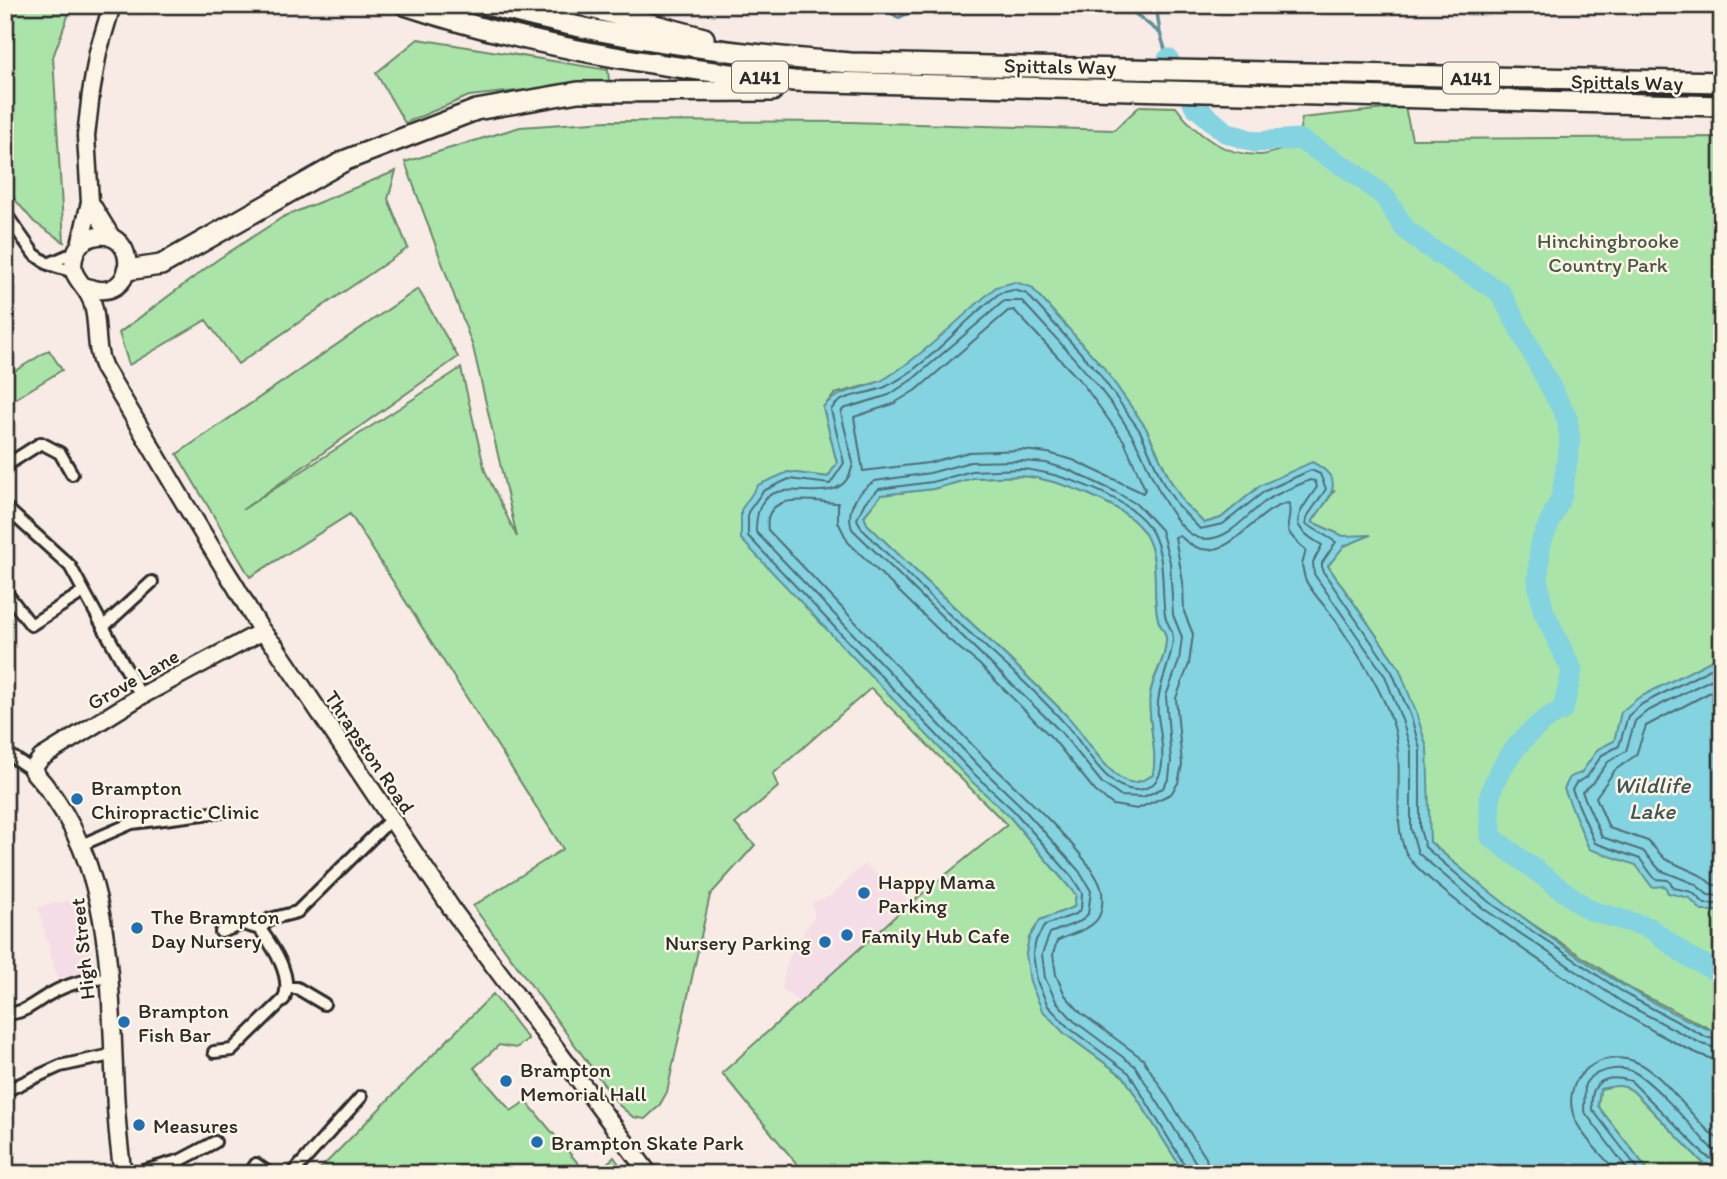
<svg xmlns="http://www.w3.org/2000/svg" width="1727" height="1179" font-family="Itim,sans-serif">
<rect width="100%" height="100%" fill="#f8eae5"/>
<filter id="ink" filterUnits="userSpaceOnUse"><feTurbulence type="fractalNoise" baseFrequency=".0143" numOctaves="2"/><feDisplacementMap in="SourceGraphic" scale="14" xChannelSelector="R" yChannelSelector="G"/><feConvolveMatrix kernelMatrix="1 2 1 2 8 2 1 2 1" color-interpolation-filters="sRGB"/></filter>
<g filter="url(#ink)">
<path fill="#f4dde6" d="M 864,864 L 912,902 L 800,1002 L 781,988 L 789,957 L 815,915 L 812,902 L 831,896 Z
M 79,899 L 95,971 L 57,978 L 38,907 Z"/>
<path fill="#abe4a8" stroke="#6b886a" stroke-width="2" d="M 5,5 L 72,5 L 53,57 L 64,242 L 34,222 L 5,188 Z
M 418,39 L 608,70 L 609,81 L 469,96 L 405,123 L 376,73 Z
M 1140,106 L 1176,107 C 1196,135 1224,155 1259,155 C 1271,155 1285,148 1297,144 L 1302,118 L 1405,107 L 1412,139 L 1722,137 L 1722,1035 L 1631,989 L 1531,923 L 1493,896 L 1430,842 L 1399,668 L 1328,566 L 1344,546 L 1368,536 L 1343,536 L 1312,522 L 1334,491 L 1261,485 L 1221,518 L 1204,523 L 1184,503 L 1170,480 L 1146,428 L 1103,367 L 1031,287 L 882,381 L 835,394 L 823,407 L 837,463 L 828,477 L 788,472 L 923,729 L 1009,816 L 1076,895 L 1074,907 L 1040,920 L 1029,938 L 1026,954 L 1064,1033 L 1124,1077 L 1185,1174 L 805,1174 L 722,1073 L 901,911 L 1007,825 L 871,688 L 773,774 L 778,787 L 735,824 L 755,845 L 710,895 L 667,1092 L 659,1106 L 645,1119 L 633,1117 L 619,1105 L 473,906 L 563,849 L 350,514 L 250,577 L 177,454 L 418,289 L 458,357 L 242,510 L 461,368 L 485,471 L 517,537 L 473,347 L 405,162 L 520,127 L 608,121 L 850,122 L 1114,130 Z
M 396,171 L 388,199 L 408,248 L 238,364 L 206,320 L 129,365 L 119,333 L 217,260 L 283,217 Z
M 49,350 L 62,370 L 5,405 L 5,377 Z
M 1021,476 C 1056,479 1126,503 1145,534 C 1161,560 1151,592 1158,619 C 1160,626 1166,631 1166,638 C 1167,659 1152,675 1150,695 C 1147,722 1158,748 1153,775 C 1144,780 1134,786 1123,780 C 1102,768 1082,731 1063,712 C 1000,647 932,588 867,524 L 864,516 L 881,495 L 933,489 L 973,478 Z
M 493,994 L 528,1039 L 516,1048 L 499,1045 L 474,1068 L 511,1111 L 526,1101 L 587,1174 L 315,1174 Z
M 1617,1085 L 1626,1086 L 1634,1092 L 1702,1162 L 1722,1174 L 1651,1174 L 1598,1106 L 1600,1089 Z
M 614,1157 L 626,1174 L 595,1174 Z"/>
<path fill="#84d3e1" stroke="#609098" stroke-width="2" fill-rule="evenodd" d="M 1015,282 L 1031,287 L 1103,367 L 1146,428 L 1170,480 L 1184,503 L 1204,523 L 1221,518 L 1261,485 L 1312,462 C 1349,481 1329,496 1312,522 L 1343,536 L 1371,535 L 1344,546 L 1328,566 L 1399,668 L 1417,715 L 1427,748 L 1430,842 C 1511,913 1621,995 1722,1035 L 1722,1171 L 1702,1162 L 1634,1092 C 1623,1083 1613,1086 1600,1089 L 1598,1106 L 1651,1174 L 1185,1174 L 1124,1077 L 1064,1033 L 1042,1010 L 1030,982 L 1026,954 L 1029,938 L 1040,920 L 1074,907 L 1076,895 L 1009,816 L 966,776 L 741,539 L 741,510 L 758,485 L 788,472 L 828,477 L 837,463 L 823,407 C 843,386 864,392 886,378 C 926,353 961,317 996,287 ZM 1021,476 C 1056,479 1126,503 1145,534 C 1161,560 1151,592 1158,619 C 1159,626 1166,631 1166,638 C 1167,659 1153,675 1150,695 C 1147,721 1158,748 1153,775 C 1144,780 1134,786 1124,780 C 1100,767 1086,735 1067,716 C 1002,650 933,589 867,524 L 864,516 L 881,495 L 933,489 L 973,478 Z
M 1722,655 L 1722,911 L 1702,911 L 1689,898 L 1668,893 L 1665,886 L 1652,887 L 1636,865 L 1589,849 L 1564,789 L 1570,777 L 1581,773 L 1598,749 L 1614,741 L 1621,712 L 1638,698 Z"/>
<g fill="none" stroke-linecap="round" stroke-linejoin="round">
<path stroke="#4f6e74" stroke-width="2" d="M 1014,310 L 1083,384 L 1124,441 L 1145,489 L 1143,493 L 1073,460 L 1048,453 L 1024,450 L 969,452 L 928,463 L 863,471 L 854,417 L 893,404 L 919,388 L 1008,311 Z
M 1022,461 L 1046,463 L 1069,470 L 1114,491 L 1138,505 L 1161,530 L 1170,562 L 1173,615 L 1182,637 L 1179,661 L 1166,696 L 1171,761 L 1169,778 L 1163,788 L 1143,797 L 1120,796 L 1102,783 L 1061,732 L 852,529 C 845,509 858,491 875,481 L 930,473 L 970,462 Z
M 1022,469 C 1058,472 1134,498 1152,532 C 1166,558 1161,588 1165,615 C 1166,624 1174,630 1173,639 C 1171,667 1155,688 1158,716 C 1161,740 1174,788 1136,790 C 1106,790 1085,746 1068,727 C 1035,690 998,658 961,625 C 927,595 895,561 862,529 L 857,519 L 865,502 L 879,489 L 932,482 L 972,471 Z
M 1722,663 L 1642,704 L 1628,716 L 1619,746 L 1602,755 L 1587,777 L 1576,783 L 1572,790 L 1595,843 L 1640,859 L 1655,879 L 1668,880 L 1674,888 L 1692,892 L 1705,904 L 1722,904
M 1722,674 L 1646,712 L 1635,721 L 1626,751 L 1608,762 L 1593,783 L 1582,792 L 1602,837 L 1643,851 L 1660,870 L 1695,884 L 1708,895 L 1722,896
M 1722,686 L 1646,726 L 1636,755 L 1615,770 L 1596,797 L 1609,828 L 1648,841 L 1665,859 L 1700,875 L 1713,885 L 1722,885
M 1190,1174 L 1129,1073 L 1068,1027 L 1048,1006 L 1037,981 L 1033,954 L 1036,940 L 1045,925 L 1076,914 L 1081,909 L 1082,893 L 1072,877 L 1014,811 L 971,771 L 748,536 L 748,512 L 763,491 L 789,479 L 830,484 L 844,463 L 831,410 C 841,393 868,395 885,387 C 927,368 963,320 1000,293 L 1014,290 L 1027,294 L 1098,372 L 1140,431 L 1163,483 L 1178,506 L 1200,529 L 1223,524 L 1265,491 L 1311,470 L 1320,474 L 1326,489 L 1307,517 L 1306,524 L 1336,542 L 1322,563 L 1322,570 L 1392,672 L 1411,717 L 1420,749 L 1420,829 L 1425,847 L 1489,902 L 1627,995 L 1706,1037 L 1722,1041
M 1199,1174 L 1196,1163 L 1135,1066 L 1074,1021 L 1056,1001 L 1045,978 L 1042,954 L 1050,933 L 1081,921 L 1088,914 L 1091,891 L 1079,871 L 1020,805 L 978,765 L 756,532 C 755,450 842,527 853,463 L 841,413 L 843,409 L 889,395 L 913,379 L 1004,301 L 1022,301 C 1064,348 1113,395 1141,452 C 1151,473 1176,539 1205,539 C 1233,539 1249,510 1272,497 C 1284,491 1298,485 1310,480 L 1315,481 L 1317,487 C 1297,517 1285,524 1322,545 L 1313,562 L 1314,574 L 1385,676 L 1402,720 L 1411,750 L 1411,829 L 1418,853 L 1484,909 L 1622,1002 L 1702,1044 L 1722,1050
M 1209,1174 L 1206,1158 L 1143,1059 L 1081,1013 L 1065,995 L 1056,975 L 1053,954 L 1057,941 C 1082,928 1106,930 1102,892 C 1098,860 1009,782 984,757 C 911,682 840,605 768,530 C 762,489 815,502 838,503 L 838,522 L 848,542 L 948,639 L 979,664 L 1053,739 L 1095,791 L 1113,805 L 1137,809 L 1171,794 L 1178,783 L 1182,765 L 1176,698 L 1189,664 L 1193,634 L 1184,612 L 1183,582 L 1175,537 L 1180,536 C 1224,579 1251,508 1289,503 C 1293,528 1276,525 1306,550 L 1302,565 L 1305,579 C 1313,595 1326,606 1336,621 C 1358,655 1382,688 1394,727 C 1405,766 1391,821 1406,853 C 1424,891 1679,1059 1722,1061
M 1618,1174 C 1604,1156 1580,1136 1573,1114 C 1562,1076 1601,1048 1636,1062 C 1665,1073 1694,1124 1722,1142
M 1631,1174 L 1584,1111 L 1585,1084 C 1593,1070 1620,1065 1634,1072 C 1656,1084 1693,1129 1712,1149 L 1722,1154
M 1642,1174 L 1592,1109 C 1589,1082 1605,1073 1631,1081 L 1706,1156 L 1722,1164"/>
<path stroke="#609098" stroke-width="3.5" d="M 883,5 L 898,18 L 925,5
M 1124,5 L 1160,33 L 1168,59
M 1156,5 L 1160,33"/>
<path stroke="#84d3e1" stroke-width="21" d="M 1168,59 L 1195,106 L 1225,132 L 1255,142 L 1299,139 L 1353,172 L 1385,197 L 1405,229 L 1428,247 L 1500,292 L 1567,418 L 1570,441 L 1562,495 L 1540,544 L 1538,582 L 1543,610 L 1572,671 L 1563,710 C 1533,722 1501,760 1491,792 C 1488,805 1491,823 1491,837 L 1589,910 L 1650,928 L 1687,956 L 1722,974"/>
<g stroke="#2b2b2b" stroke-width="16">
<path id="street" d="M 5,213 L 34,254 L 48,264
M 74,272 L 48,264 L 76,252
M 5,466 L 41,443 L 60,453 L 72,474
M 5,507 L 70,566 L 141,696
M 5,591 L 31,625 L 83,592
M 104,626 L 152,582
M 5,752 L 32,770
M 81,845 L 132,823 L 227,811
M 221,932 L 243,924 L 260,929
M 288,988 L 297,988 L 324,1004
M 5,1014 C 26,1013 32,1004 50,994 C 69,983 87,979 108,978
M 214,1052 L 232,1050 L 284,999 C 293,976 274,948 260,929 L 270,919 L 297,912 L 390,820
M 5,1091 L 60,1066 L 111,1055
M 134,1174 L 181,1160 L 215,1142
M 249,1174 L 256,1164 L 270,1174
M 292,1174 L 361,1097"/>
</g>
<g stroke="#2b2b2b" stroke-width="21">
<path id="secondary" d="M 90,202 L 112,238
M 80,245 L 90,202 L 86,136 L 91,93 L 98,52 L 112,5
M 87,287 C 137,306 140,231 98,236 C 91,237 84,240 79,246 C 74,253 72,264 74,272 C 79,284 90,291 93,305 C 99,326 94,347 104,368 C 147,438 187,510 231,579 C 246,602 256,628 275,646 L 454,912 L 649,1174
M 123,1174 C 101,1036 135,881 32,770 L 41,758 L 141,696 L 261,632"/>
</g>
<g stroke="#2b2b2b" stroke-width="24">
<path id="highway" d="M 405,5 C 531,47 663,68 794,81 L 1722,106
M 488,5 C 607,38 728,54 851,63 L 1722,82
M 580,5 L 704,38
M 127,270 L 161,265 L 346,160 L 476,110 L 578,92 L 772,91"/>
</g>
<use href="#street" stroke="#fcf5e5" stroke-width="10"/>
<use href="#secondary" stroke="#fcf5e5" stroke-width="16"/>
<use href="#highway" stroke="#fcf5e5" stroke-width="19"/>
</g>
</g>
<g fill="#1f6fb2" stroke="#fcf5e5" stroke-width="2.5">
<circle cx="77" cy="799" r="7"/>
<circle cx="864" cy="893" r="7"/>
<circle cx="137" cy="928" r="7"/>
<circle cx="847" cy="935" r="7"/>
<circle cx="825" cy="942" r="7"/>
<circle cx="124" cy="1022" r="7"/>
<circle cx="506" cy="1081" r="7"/>
<circle cx="139" cy="1125" r="7"/>
<circle cx="537" cy="1142" r="7"/>
</g>
<g text-anchor="middle" dominant-baseline="central" stroke-width="5" stroke-linejoin="round" paint-order="stroke">
<g fill="#fcf5e5" stroke="#6a6863" stroke-width="2">
<rect x="732" y="61.5" width="56" height="31" rx="5"/>
<rect x="1443" y="62.5" width="56" height="31" rx="5"/>
</g>
<g font-size="19" font-weight="bold" fill="#2b2b2b">
<text x="760" y="77">A141</text>
<text x="1471" y="78">A141</text>
</g>
<g font-size="21" fill="#2b2b2b" stroke="#fcf5e5">
<text transform="translate(1060 66) rotate(1)">Spittals Way</text>
<text transform="translate(1627 82) rotate(1)">Spittals Way</text>
<text transform="translate(133 679) rotate(-30)">Grove Lane</text>
<text transform="translate(370 752) rotate(56)">Thrapston Road</text>
<text transform="translate(82 949) rotate(-96)">High Street</text>
</g>
<g font-size="21" fill="#4b594a" stroke="#fcf5e5">
<text x="1608" y="240">Hinchingbrooke<tspan x="1608" dy="24">Country Park</tspan></text>
</g>
<g font-size="21" fill="#2b2b2b" stroke="#fcf5e5" text-anchor="start">
<text x="91" y="787">Brampton<tspan x="91" dy="24">Chiropractic Clinic</tspan></text>
<text x="878" y="881">Happy Mama<tspan x="878" dy="24">Parking</tspan></text>
<text x="151" y="916">The Brampton<tspan x="151" dy="24">Day Nursery</tspan></text>
<text x="861" y="935">Family Hub Cafe</text>
<text x="811" y="942" text-anchor="end">Nursery Parking</text>
<text x="138" y="1010">Brampton<tspan x="138" dy="24">Fish Bar</tspan></text>
<text x="520" y="1069">Brampton<tspan x="520" dy="24">Memorial Hall</tspan></text>
<text x="153" y="1125">Measures</text>
<text x="551" y="1142">Brampton Skate Park</text>
</g>
<g font-size="23" font-style="italic" fill="#415558" stroke="#fcf5e5">
<text x="1652" y="785">Wildlife<tspan x="1652" dy="26">Lake</tspan></text>
</g>
</g>
<rect width="1727" height="1179" fill="none" stroke="#fcf5e5" stroke-width="28"/>
<rect x="14" y="14" width="1699" height="1151" fill="none" stroke="#2b2b2b" stroke-width="2.5" filter="url(#ink)"/>
</svg>
